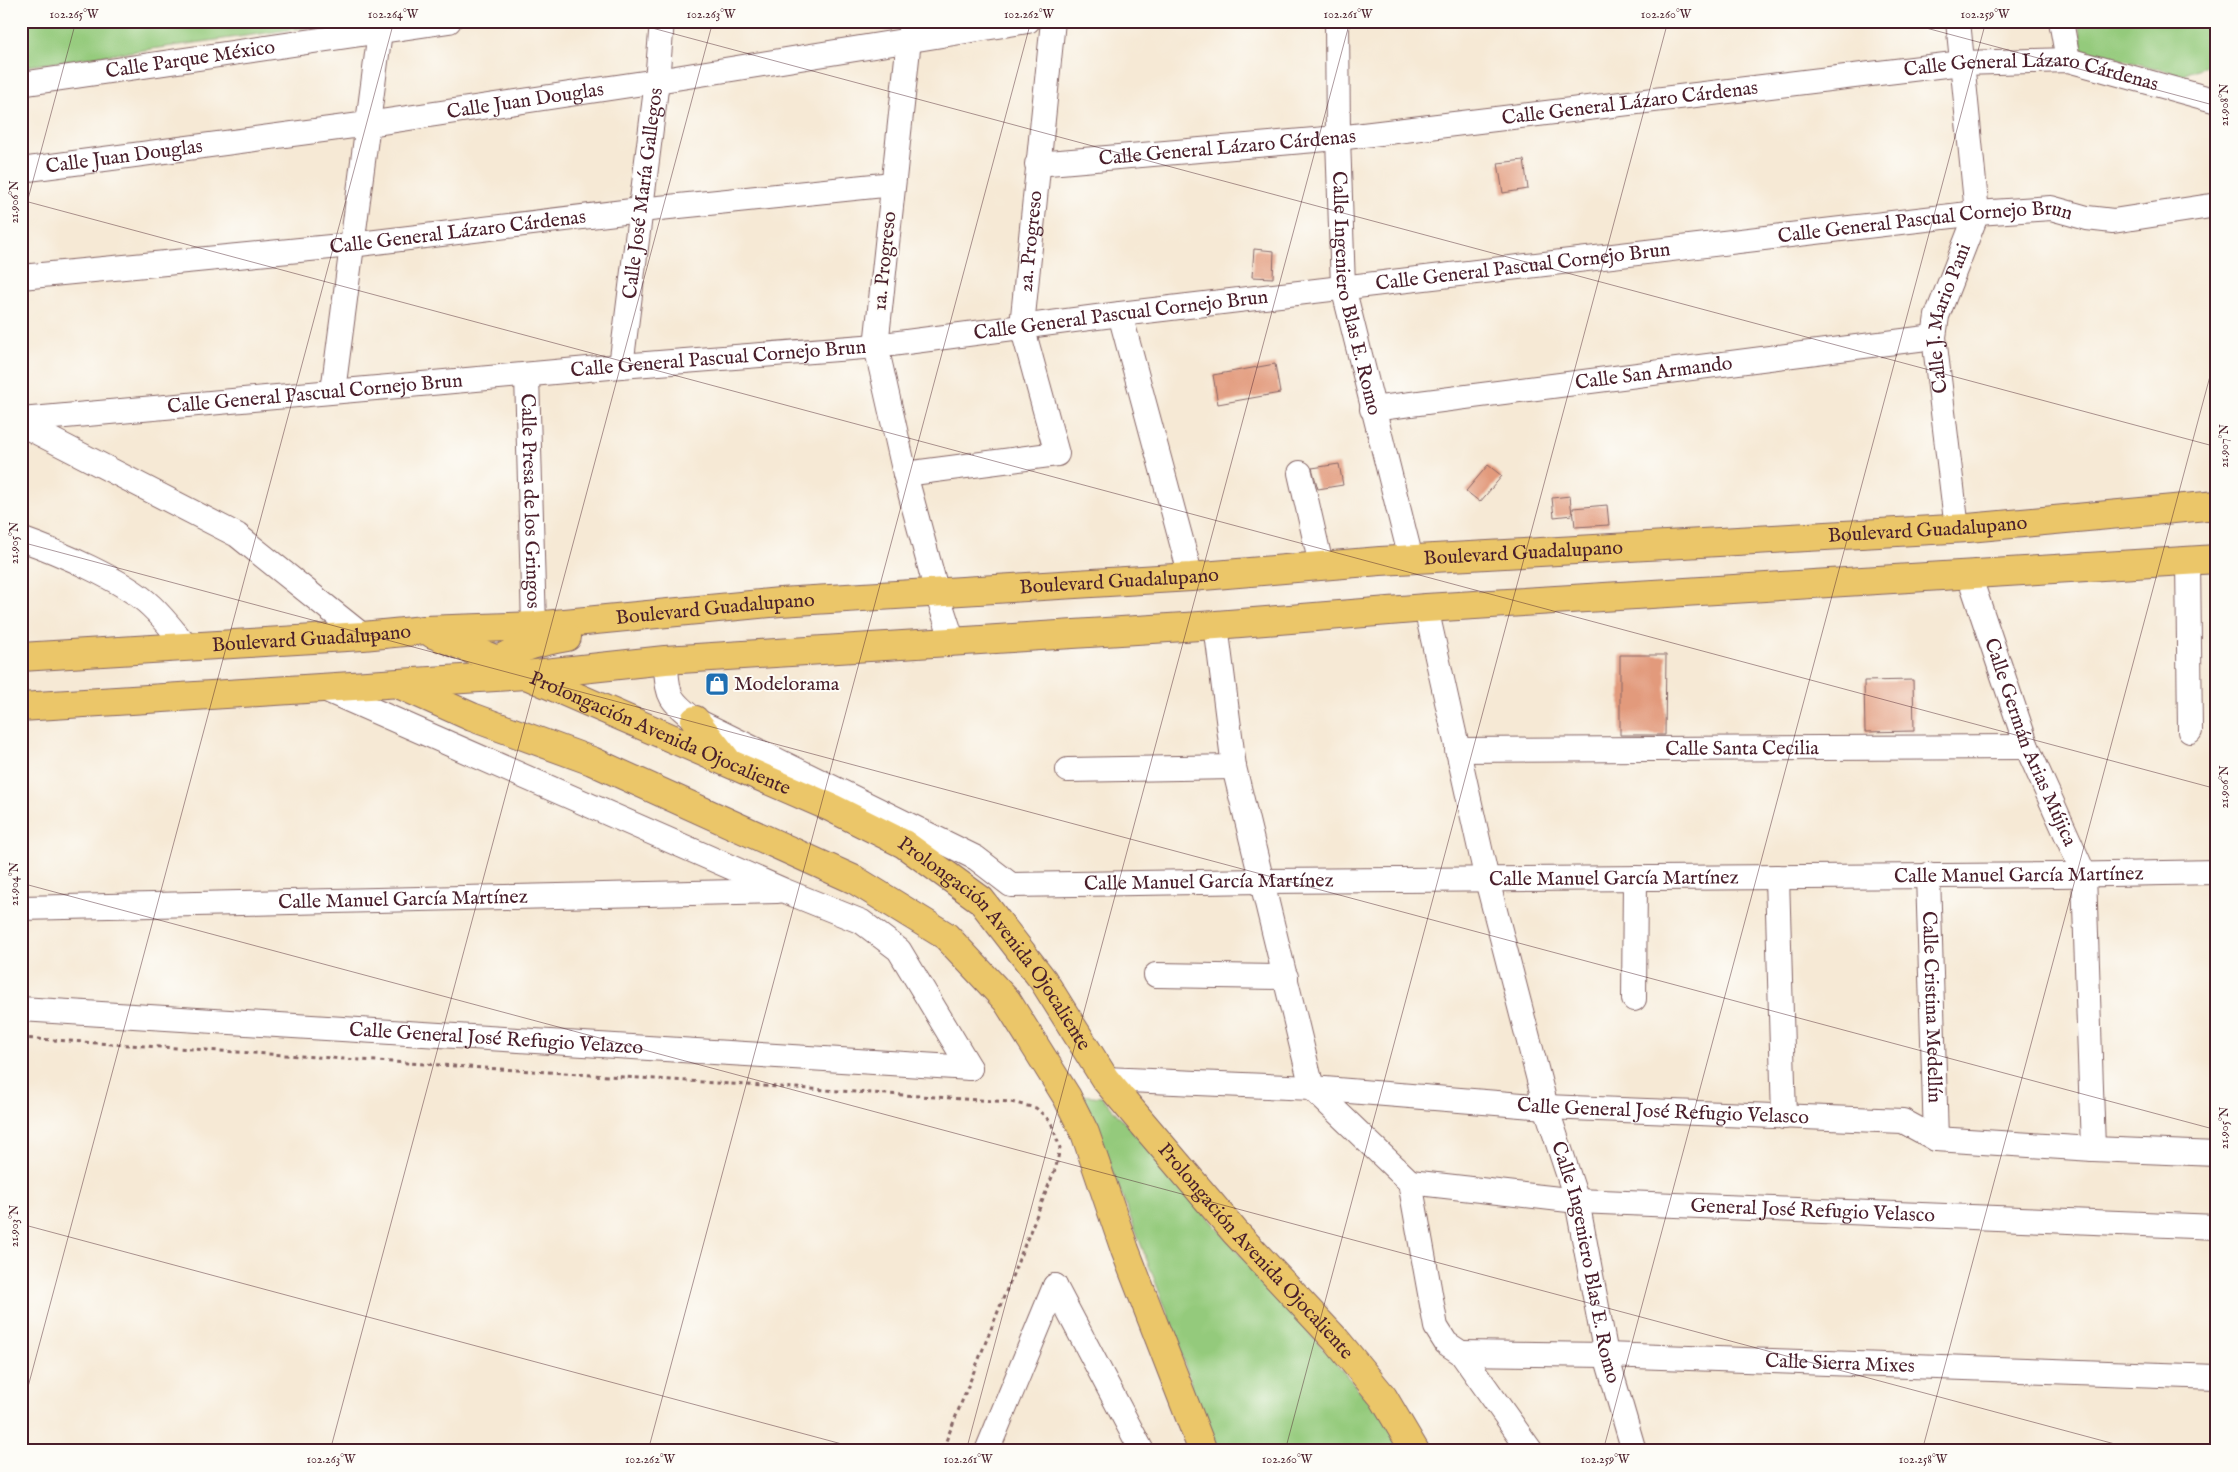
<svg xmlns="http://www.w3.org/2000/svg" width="2238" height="1472" font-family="'IM FELL English',serif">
<rect width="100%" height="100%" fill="#fdfcf7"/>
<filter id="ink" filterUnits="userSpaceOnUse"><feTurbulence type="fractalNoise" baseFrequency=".02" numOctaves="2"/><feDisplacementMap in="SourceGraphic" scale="10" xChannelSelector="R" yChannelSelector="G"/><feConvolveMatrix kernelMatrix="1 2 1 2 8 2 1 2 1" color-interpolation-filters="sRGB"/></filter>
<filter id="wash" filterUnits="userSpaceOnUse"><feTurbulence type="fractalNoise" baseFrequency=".0096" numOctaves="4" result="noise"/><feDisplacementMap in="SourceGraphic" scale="20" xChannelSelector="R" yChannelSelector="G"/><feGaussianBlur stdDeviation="1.12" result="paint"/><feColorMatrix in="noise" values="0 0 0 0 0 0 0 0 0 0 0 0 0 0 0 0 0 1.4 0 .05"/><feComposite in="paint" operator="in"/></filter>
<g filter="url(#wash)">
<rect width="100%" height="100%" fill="#f6e9d5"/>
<path fill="#94ca7b" stroke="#6f7453" d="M 21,21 L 354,21 L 21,67 Z
M 2079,21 L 2201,21 L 2217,54 L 2217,61 L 2183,75 L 2083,50 Z
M 1083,1095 L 1102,1097 L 1389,1424 L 1400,1451 L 1213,1451 L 1169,1317 Z"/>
<g id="blocks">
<path fill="#e29a7b" d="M 1524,160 L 1528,189 L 1503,193 L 1498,163 Z
M 1254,249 L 1274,251 L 1273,278 L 1252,277 Z
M 1275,364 L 1280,393 L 1218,404 L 1213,375 Z
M 1339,464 L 1343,485 L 1318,489 L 1312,468 Z
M 1488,465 L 1502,476 L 1480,502 L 1466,491 Z
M 1570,496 L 1572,515 L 1554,517 L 1552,498 Z
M 1607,505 L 1609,525 L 1575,527 L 1573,508 Z
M 1620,655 L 1666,655 L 1665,735 L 1620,735 Z
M 1913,680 L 1914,731 L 1865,732 L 1864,681 Z"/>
</g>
</g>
<g filter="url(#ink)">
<use href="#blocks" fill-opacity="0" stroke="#866666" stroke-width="1"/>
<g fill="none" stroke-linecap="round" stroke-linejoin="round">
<g stroke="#866666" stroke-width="26">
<g id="minor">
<path d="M 911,21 L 876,346 L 905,474 L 937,593 L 953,642"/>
<path id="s1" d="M 1337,21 L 1338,138 L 1343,287 L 1411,559"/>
<path d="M 2061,21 L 2068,60"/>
<path id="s2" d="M 21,84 L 449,21"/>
<path id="s3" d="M 1037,164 L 1338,138 L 1962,63 L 2068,60 L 2217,101"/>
<path id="s4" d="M 21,170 L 368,124 L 657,81 L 1028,21"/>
<path id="s5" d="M 21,277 L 351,245 L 640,210 L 893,184"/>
<path d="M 1120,314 L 1191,577"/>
<path id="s6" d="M 621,366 L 657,81 L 662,21"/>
<path id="s7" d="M 527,376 L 534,626"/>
<path d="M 333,391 L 380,31"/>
<path id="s8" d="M 1372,409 L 1934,337"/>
<path id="s9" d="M 21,420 L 621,366 L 876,346 L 1120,314 L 1977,213 L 2051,208 L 2087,218 L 2113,221 L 2217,205"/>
<path d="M 21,424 L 237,535 L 363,636"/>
<path d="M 1300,473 L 1321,565"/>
<path id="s10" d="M 905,474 L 1057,454 L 1022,326 L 1053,21"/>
<path id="s11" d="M 1957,529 L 1934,337 L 1937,316 L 1977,213 L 1958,21"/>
<path d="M 21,539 C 58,552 124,580 151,606 C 164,618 175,633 187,647"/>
<path d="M 2188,560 L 2190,731"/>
<path id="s12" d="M 1969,575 L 2027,747 L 2084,874 L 2093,1149"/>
<path id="s13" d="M 1426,608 L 1487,880 L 1546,1107 L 1577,1201 L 1606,1355 L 1634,1451"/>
<path d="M 1216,625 L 1234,767 L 1312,1088 L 1410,1182 L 1436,1327 L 1446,1343 L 1461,1353 L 1531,1451"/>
<path id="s14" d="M 665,660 C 669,695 665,697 695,720 L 976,858 L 1011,885 L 1263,881 L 2058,875 L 2217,872"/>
<path d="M 322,688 L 785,891 L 862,922 L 899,950 L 970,1068"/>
<path id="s15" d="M 1457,750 L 2027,747"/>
<path d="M 1068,770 L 1234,767"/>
<path id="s16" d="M 1928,875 L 1936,1139"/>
<path d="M 1777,877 L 1784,1117"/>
<path id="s17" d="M 21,908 L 777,891"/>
<path d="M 1156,975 L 1286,977"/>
<path d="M 1634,999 L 1635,878"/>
<path id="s18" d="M 21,1009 L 970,1068"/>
<path id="s19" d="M 1105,1079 L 1312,1088 L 1546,1107 L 1903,1121 L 1936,1139 L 2093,1149 L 2217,1154"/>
<path id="s20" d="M 1410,1182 L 1577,1201 L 2217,1227"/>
<path d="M 1055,1286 L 1142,1451"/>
<path id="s21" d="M 1461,1353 L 1606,1355 L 2217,1377"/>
<path d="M 987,1451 L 1055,1286"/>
</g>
</g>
<g stroke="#866666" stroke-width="30">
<g id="major">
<path id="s22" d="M 433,634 L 497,660 L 526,675 L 832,808 L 904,844 L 981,900 L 1043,980 L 1105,1079 L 1235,1232 L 1336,1340 L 1383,1397 L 1415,1451"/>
<path id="s23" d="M 21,657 L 363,636 L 424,630 L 534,626 L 780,602 L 1191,577 L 1380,561 L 1968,528 L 2217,505"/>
<path d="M 487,668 C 511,649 538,642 567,637"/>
<path d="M 398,684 L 472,717 L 592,761 L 855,880 L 946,936 L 1007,1001 L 1067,1097 L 1085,1133 L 1125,1250 L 1203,1451"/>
<path d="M 21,707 L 526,675 L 665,660 L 1216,625 L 1426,608 L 2217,559"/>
<path d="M 695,720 L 726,759"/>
</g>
</g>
<path stroke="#866666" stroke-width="3" stroke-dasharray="4 4" stroke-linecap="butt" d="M 21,1038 L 1011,1102 L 1036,1108 L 1051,1122 L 1060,1148 L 1056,1167 L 942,1451"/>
<use href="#minor" stroke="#fff" stroke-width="24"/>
<use href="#major" stroke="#ebc669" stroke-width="28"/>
</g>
</g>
<path fill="none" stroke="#4a1f2b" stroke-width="1" stroke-opacity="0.45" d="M 626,21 L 2217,447M 1900,21 L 2217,106M 21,200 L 2217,789M 21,225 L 76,21M 21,542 L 2217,1130M 21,883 L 2141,1451M 21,1224 L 868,1451M 21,1413 L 394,21M 330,1451 L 713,21M 648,1451 L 1031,21M 966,1451 L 1350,21M 1285,1451 L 1668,21M 1603,1451 L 1986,21M 1922,1451 L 2217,350"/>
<defs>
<g id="shop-square" transform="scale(1.25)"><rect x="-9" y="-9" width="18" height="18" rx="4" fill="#1f6fb2" stroke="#fdfcf7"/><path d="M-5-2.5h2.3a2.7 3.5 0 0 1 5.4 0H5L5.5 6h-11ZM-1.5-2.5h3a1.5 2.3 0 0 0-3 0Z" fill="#fff"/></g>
</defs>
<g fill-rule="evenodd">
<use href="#shop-square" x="717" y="684"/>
</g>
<g text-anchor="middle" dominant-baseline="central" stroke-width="4" stroke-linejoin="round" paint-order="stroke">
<g font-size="20" fill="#4a1f2b" stroke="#fdfcf7">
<text stroke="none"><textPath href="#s2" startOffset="171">Calle Parque México</textPath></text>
<text stroke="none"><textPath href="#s3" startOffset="1001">Calle General Lázaro Cárdenas</textPath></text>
<text stroke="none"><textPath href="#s4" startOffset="509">Calle Juan Douglas</textPath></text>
<text stroke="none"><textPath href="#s3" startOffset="596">Calle General Lázaro Cárdenas</textPath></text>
<text stroke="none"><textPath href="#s3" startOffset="191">Calle General Lázaro Cárdenas</textPath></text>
<text stroke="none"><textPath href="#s4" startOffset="104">Calle Juan Douglas</textPath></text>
<text stroke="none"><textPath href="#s6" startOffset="174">Calle José María Gallegos</textPath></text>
<text stroke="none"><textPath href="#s9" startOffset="1915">Calle General Pascual Cornejo Brun</textPath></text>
<text stroke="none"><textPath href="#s5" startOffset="439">Calle General Lázaro Cárdenas</textPath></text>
<text stroke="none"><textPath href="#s10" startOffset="371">2a. Progreso</textPath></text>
<text transform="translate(885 261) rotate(-84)">1a. Progreso</text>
<text stroke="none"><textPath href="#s9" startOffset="1510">Calle General Pascual Cornejo Brun</textPath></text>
<text stroke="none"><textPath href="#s1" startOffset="274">Calle Ingeniero Blas E. Romo</textPath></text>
<text stroke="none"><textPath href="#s9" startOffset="1105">Calle General Pascual Cornejo Brun</textPath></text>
<text stroke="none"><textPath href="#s11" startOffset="214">Calle J. Mario Pani</textPath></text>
<text stroke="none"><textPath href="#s9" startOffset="700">Calle General Pascual Cornejo Brun</textPath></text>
<text stroke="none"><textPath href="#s8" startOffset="284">Calle San Armando</textPath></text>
<text stroke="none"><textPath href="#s9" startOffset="295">Calle General Pascual Cornejo Brun</textPath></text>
<text stroke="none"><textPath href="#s7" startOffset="125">Calle Presa de los Gringos</textPath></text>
<text stroke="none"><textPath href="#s23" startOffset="1911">Boulevard Guadalupano</textPath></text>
<text stroke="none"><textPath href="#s23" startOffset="1506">Boulevard Guadalupano</textPath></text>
<text stroke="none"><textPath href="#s23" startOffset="1101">Boulevard Guadalupano</textPath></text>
<text stroke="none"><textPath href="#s23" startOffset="696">Boulevard Guadalupano</textPath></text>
<text stroke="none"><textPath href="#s23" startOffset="291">Boulevard Guadalupano</textPath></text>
<text stroke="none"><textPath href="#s22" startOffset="248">Prolongación Avenida Ojocaliente</textPath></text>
<text stroke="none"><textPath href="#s12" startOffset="178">Calle Germán Arias Mújica</textPath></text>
<text stroke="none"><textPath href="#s15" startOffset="285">Calle Santa Cecilia</textPath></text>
<text stroke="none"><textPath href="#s14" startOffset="1436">Calle Manuel García Martínez</textPath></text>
<text stroke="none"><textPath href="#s14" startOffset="1031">Calle Manuel García Martínez</textPath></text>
<text stroke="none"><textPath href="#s14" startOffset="626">Calle Manuel García Martínez</textPath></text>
<text stroke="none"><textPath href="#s17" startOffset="382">Calle Manuel García Martínez</textPath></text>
<text stroke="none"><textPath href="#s22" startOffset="652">Prolongación Avenida Ojocaliente</textPath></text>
<text stroke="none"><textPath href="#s16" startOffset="132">Calle Cristina Medellín</textPath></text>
<text stroke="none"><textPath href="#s18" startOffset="476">Calle General José Refugio Velazco</textPath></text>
<text stroke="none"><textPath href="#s19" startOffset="559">Calle General José Refugio Velasco</textPath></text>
<text stroke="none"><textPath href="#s20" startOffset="404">General José Refugio Velasco</textPath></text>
<text stroke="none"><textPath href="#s22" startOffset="1058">Prolongación Avenida Ojocaliente</textPath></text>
<text stroke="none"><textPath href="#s13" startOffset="674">Calle Ingeniero Blas E. Romo</textPath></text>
<text stroke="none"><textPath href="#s21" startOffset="379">Calle Sierra Mixes</textPath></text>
</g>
<g font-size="20" fill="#4a1f2b" stroke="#fdfcf7" text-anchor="start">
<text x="734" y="684">Modelorama</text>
</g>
</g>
<rect width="2238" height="1472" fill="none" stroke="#fdfcf7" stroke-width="55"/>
<rect x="28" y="28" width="2182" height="1416" fill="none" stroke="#4a1f2b" stroke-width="2"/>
<g font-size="12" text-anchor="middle" fill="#4a1f2b">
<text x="74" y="18">102.265°W</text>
<text x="393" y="18">102.264°W</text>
<text x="711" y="18">102.263°W</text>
<text x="1029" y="18">102.262°W</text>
<text x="1348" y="18">102.261°W</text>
<text x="1666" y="18">102.260°W</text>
<text x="1985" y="18">102.259°W</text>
<text transform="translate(2224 105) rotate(-90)" y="4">21.908°N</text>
<text transform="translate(14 202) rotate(-90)" y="4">21.906°N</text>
<text transform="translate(2224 446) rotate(-90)" y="4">21.907°N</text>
<text transform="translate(14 543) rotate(-90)" y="4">21.905°N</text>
<text transform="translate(2224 787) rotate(-90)" y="4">21.906°N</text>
<text transform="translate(14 884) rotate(-90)" y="4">21.904°N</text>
<text transform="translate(2224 1128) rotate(-90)" y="4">21.905°N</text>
<text transform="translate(14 1226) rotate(-90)" y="4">21.903°N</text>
<text x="331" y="1463">102.263°W</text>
<text x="650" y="1463">102.262°W</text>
<text x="968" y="1463">102.261°W</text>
<text x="1287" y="1463">102.260°W</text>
<text x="1605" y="1463">102.259°W</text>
<text x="1923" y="1463">102.258°W</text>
</g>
</svg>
